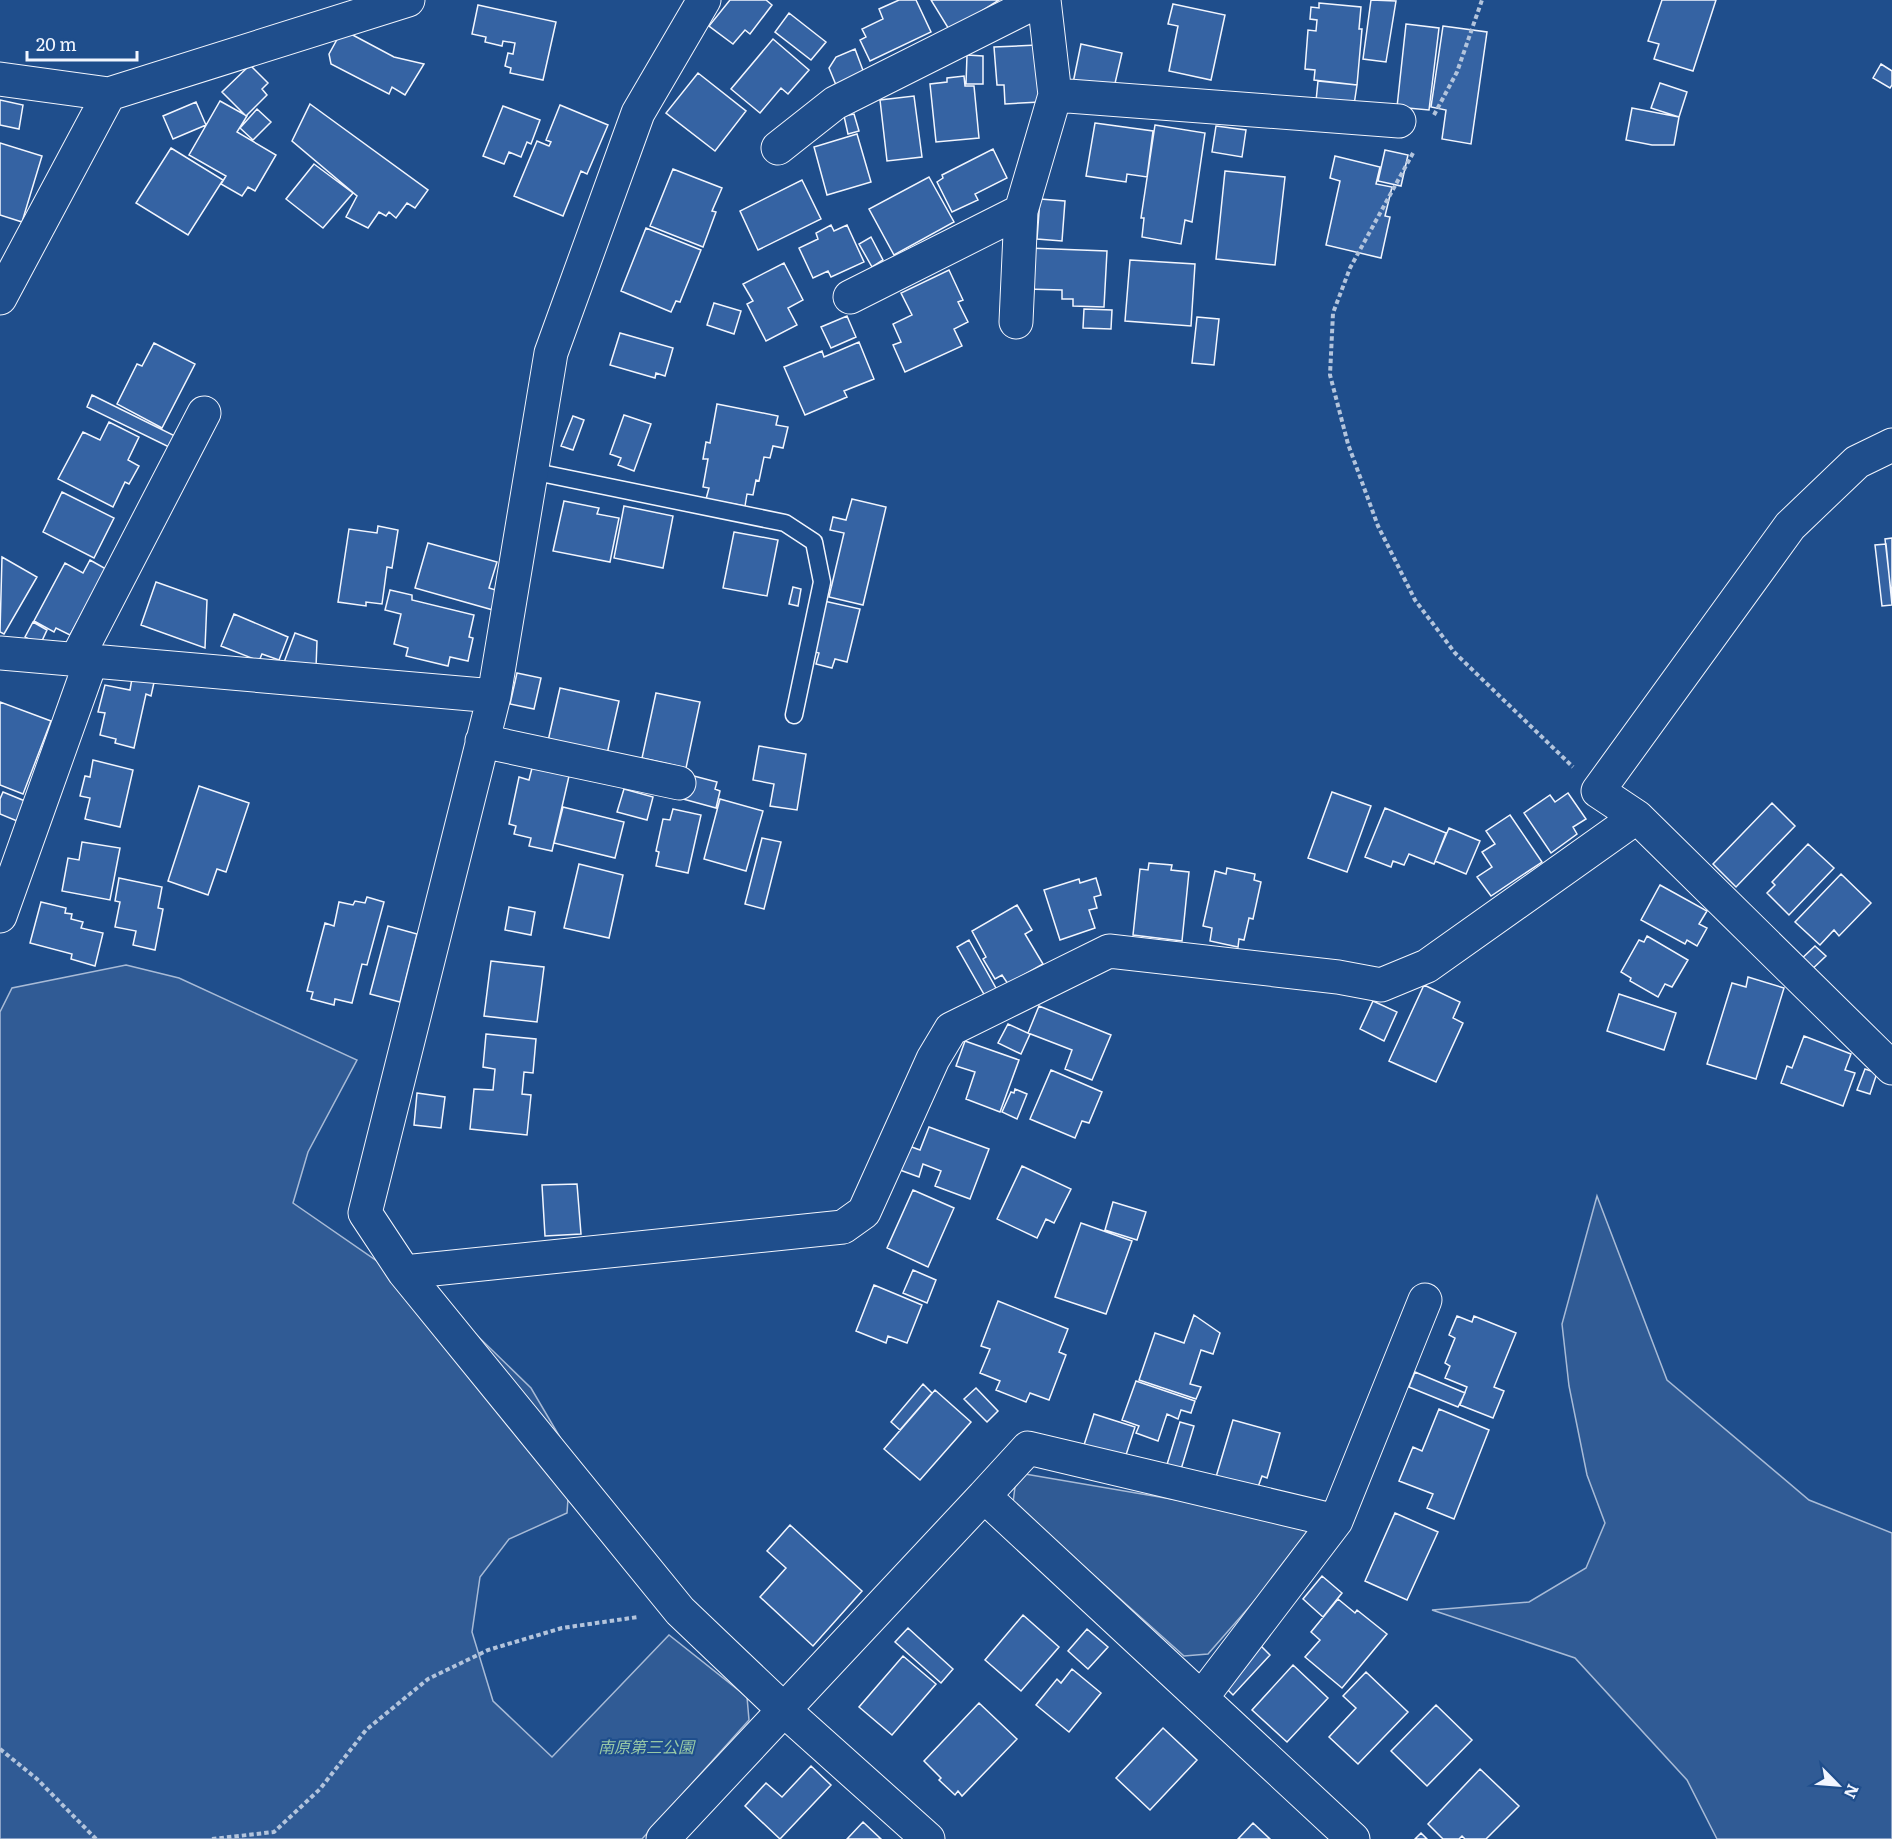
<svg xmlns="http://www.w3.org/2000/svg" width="1892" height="1839" font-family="Literata,'Noto Sans JP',serif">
<rect width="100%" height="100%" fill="#1f4e8c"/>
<path fill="#305b95" stroke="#a8bbd7" stroke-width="1.5" d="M 126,965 L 179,978 L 357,1060 L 308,1152 L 293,1203 L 458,1317 L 531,1388 L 571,1456 L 567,1513 L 509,1539 L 480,1577 L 472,1632 L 493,1701 L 552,1757 L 669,1635 L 747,1697 L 749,1720 L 642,1839 L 0,1839 L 0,1012 L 12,988 Z
M 1597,1196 L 1667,1380 L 1809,1500 L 1892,1533 L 1892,1839 L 1717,1839 L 1687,1780 L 1575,1658 L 1432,1610 L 1529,1602 L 1586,1568 L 1605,1523 L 1587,1475 L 1569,1386 L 1562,1324 Z
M 1025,1474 L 1312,1523 L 1312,1535 L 1208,1654 L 1184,1656 L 1013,1503 L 1015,1487 Z"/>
<path fill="#3563a3" stroke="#f2f6ff" stroke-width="1.5" d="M 730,0 L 766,0 L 772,5 L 750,34 L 745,30 L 733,44 L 709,26 Z
M 899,0 L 916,0 L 931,32 L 870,61 L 860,40 L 866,37 L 862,29 L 883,19 L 879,9 Z
M 931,0 L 999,0 L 950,31 Z
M 1371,0 L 1396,1 L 1386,62 L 1363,59 Z
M 1662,0 L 1716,0 L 1693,71 L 1654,59 L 1659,44 L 1648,41 Z
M 1319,3 L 1361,7 L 1359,29 L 1362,29 L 1357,85 L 1314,80 L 1315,70 L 1305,69 L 1308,30 L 1316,31 L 1317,20 L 1310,19 L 1311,7 L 1319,8 Z
M 1173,4 L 1225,15 L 1211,80 L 1169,71 L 1178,26 L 1168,24 Z
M 478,5 L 556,22 L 543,80 L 510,73 L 511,68 L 505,66 L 508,53 L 513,54 L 515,43 L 503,41 L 502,46 L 485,42 L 486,37 L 472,34 Z
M 789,13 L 826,42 L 811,60 L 775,32 Z
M 1406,24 L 1439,28 L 1429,110 L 1397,107 Z
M 1443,26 L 1487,32 L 1471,144 L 1442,139 L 1446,110 L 1431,107 Z
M 349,33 L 394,57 L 424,64 L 405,95 L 392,87 L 389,94 L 331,64 L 329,54 L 339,36 Z
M 773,39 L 809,70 L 788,94 L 781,88 L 760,113 L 731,89 Z
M 1081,44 L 1122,53 L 1113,92 L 1073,83 Z
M 1037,45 L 1040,102 L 1005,104 L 1004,85 L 997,85 L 994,47 Z
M 855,49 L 864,73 L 836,85 L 829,68 L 836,57 Z
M 967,55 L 983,56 L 983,84 L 966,84 Z
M 1881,64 L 1892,71 L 1892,85 L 1890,88 L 1873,78 Z
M 250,65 L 268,83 L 262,89 L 267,95 L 246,116 L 222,92 Z
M 698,73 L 746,111 L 715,151 L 666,113 Z
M 964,76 L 965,86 L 974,86 L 979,138 L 936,142 L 930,84 L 947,82 L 947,78 Z
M 1318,81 L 1357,85 L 1354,105 L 1316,101 Z
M 1660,83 L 1687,92 L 1679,117 L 1651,108 Z
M 914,96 L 922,157 L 887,161 L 880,100 Z
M 0,100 L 23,105 L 19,129 L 0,125 Z
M 220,101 L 247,116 L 237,132 L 276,155 L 255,191 L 248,187 L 242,196 L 221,184 L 226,176 L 189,155 Z
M 196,102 L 206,125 L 173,139 L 163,116 Z
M 310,104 L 428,190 L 415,208 L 407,203 L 396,218 L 389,212 L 386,216 L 379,212 L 368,228 L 346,217 L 357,196 L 292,141 Z
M 560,105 L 608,125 L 587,174 L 581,171 L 563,216 L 514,196 L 537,141 L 549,146 L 551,142 L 546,140 Z
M 503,106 L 540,120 L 531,144 L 527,142 L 521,157 L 509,152 L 504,164 L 483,156 Z
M 1632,108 L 1679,117 L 1674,145 L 1652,145 L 1626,140 Z
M 257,109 L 271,122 L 253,140 L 240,128 Z
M 854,114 L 859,131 L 848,134 L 844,116 Z
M 1095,123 L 1153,131 L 1147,177 L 1127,174 L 1126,182 L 1086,176 Z
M 1155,125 L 1205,133 L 1192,222 L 1185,220 L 1181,244 L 1142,237 L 1144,218 L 1141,218 Z
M 1216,126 L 1246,130 L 1242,157 L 1212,152 Z
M 857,134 L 871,182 L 827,195 L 814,147 Z
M 0,143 L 42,156 L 22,222 L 0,215 Z
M 171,148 L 223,180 L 188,235 L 136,203 Z
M 993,149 L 1007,178 L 975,194 L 978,200 L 952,212 L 937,182 L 943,178 L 942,175 Z
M 1385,150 L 1408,155 L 1401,186 L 1378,181 Z
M 1335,156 L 1380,167 L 1376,184 L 1392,187 L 1385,216 L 1390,217 L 1381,258 L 1326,245 L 1340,181 L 1330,178 Z
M 314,164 L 353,193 L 323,228 L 286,199 Z
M 673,169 L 722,188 L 712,211 L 716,212 L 703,247 L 650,226 Z
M 1225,171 L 1285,177 L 1275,265 L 1216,259 Z
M 929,177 L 954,222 L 894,255 L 869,209 Z
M 802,180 L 821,219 L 758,250 L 740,211 Z
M 1040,199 L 1065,201 L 1062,241 L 1037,239 Z
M 831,225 L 834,231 L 847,225 L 864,262 L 831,277 L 828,271 L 813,278 L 799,248 L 818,239 L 816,233 Z
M 646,228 L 701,250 L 680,302 L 676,301 L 671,312 L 621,291 Z
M 871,237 L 883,260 L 872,267 L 859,244 Z
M 1028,248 L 1107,251 L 1104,307 L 1073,306 L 1073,299 L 1062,299 L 1062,290 L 1026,289 Z
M 1130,260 L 1195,264 L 1191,326 L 1125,321 Z
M 784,263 L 803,300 L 788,308 L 797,325 L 766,341 L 747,304 L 753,301 L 743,284 Z
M 949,270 L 963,300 L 958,302 L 968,322 L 954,329 L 962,346 L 905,372 L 893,345 L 901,342 L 893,324 L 912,315 L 901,293 Z
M 714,303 L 741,311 L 734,334 L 707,325 Z
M 1084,309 L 1112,310 L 1111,329 L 1083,328 Z
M 847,316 L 856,337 L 831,348 L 821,327 Z
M 1197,317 L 1219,319 L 1214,365 L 1192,363 Z
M 620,333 L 673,348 L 665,376 L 656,373 L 655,378 L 610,365 Z
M 859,342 L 874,379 L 844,391 L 847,397 L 805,415 L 784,367 L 822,351 L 824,357 Z
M 154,343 L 195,364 L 162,428 L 117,404 L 137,364 L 142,366 Z
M 92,395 L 175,436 L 169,447 L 87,407 Z
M 717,404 L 778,416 L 776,425 L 788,427 L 783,448 L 773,446 L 770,458 L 764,457 L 759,481 L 756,480 L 753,495 L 747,494 L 745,506 L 706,499 L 709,488 L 703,487 L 708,459 L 703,459 L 706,442 L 710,443 Z
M 624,415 L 651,424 L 634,471 L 618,465 L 621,458 L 610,454 Z
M 573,416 L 584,420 L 573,450 L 561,446 Z
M 109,422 L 139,437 L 128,460 L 139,466 L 129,484 L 125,482 L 113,507 L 58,479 L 83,432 L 100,440 Z
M 62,492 L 114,518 L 94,558 L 43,532 Z
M 852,499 L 886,507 L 863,605 L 829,597 L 844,533 L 830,530 L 833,517 L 846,520 Z
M 564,501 L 599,508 L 597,514 L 619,518 L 610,562 L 553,551 Z
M 624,506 L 673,516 L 663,568 L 614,558 Z
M 378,526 L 398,530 L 392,568 L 387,567 L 382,604 L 366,602 L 366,606 L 338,602 L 349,529 L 377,533 Z
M 734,532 L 778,540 L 767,596 L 723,588 Z
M 1892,538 L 1892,601 L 1885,539 Z
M 428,543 L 497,562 L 489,588 L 499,591 L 493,610 L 415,588 Z
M 1886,544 L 1892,605 L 1882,606 L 1875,545 Z
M 2,557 L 37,577 L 4,634 L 0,632 Z
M 90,560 L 106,569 L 70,635 L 56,628 L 54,632 L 34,621 L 65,563 L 83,573 Z
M 156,582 L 207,600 L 205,648 L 141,625 Z
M 793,587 L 801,589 L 798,606 L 789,604 Z
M 390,590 L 412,595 L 412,600 L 474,615 L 469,637 L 473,638 L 468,661 L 450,657 L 448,666 L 406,656 L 408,648 L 394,644 L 401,614 L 385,610 Z
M 824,601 L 860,609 L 847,662 L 835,659 L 832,668 L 816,664 L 819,653 L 811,651 Z
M 234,614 L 288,637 L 279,660 L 262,654 L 259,661 L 221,646 Z
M 33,622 L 47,630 L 40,645 L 25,637 Z
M 295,633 L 317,641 L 316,668 L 283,665 Z
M 133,673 L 155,678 L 151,696 L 146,694 L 134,748 L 115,743 L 116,739 L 100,735 L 105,713 L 98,712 L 105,685 L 130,690 Z
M 517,673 L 541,678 L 534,709 L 510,704 Z
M 560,688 L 619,701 L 607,754 L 548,741 Z
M 656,693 L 700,702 L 686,768 L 642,758 Z
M 0,702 L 51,721 L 23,794 L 0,785 Z
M 759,746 L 806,754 L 797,810 L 770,806 L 774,784 L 753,780 Z
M 93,760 L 133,770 L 120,827 L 85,819 L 90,798 L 80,796 L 85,776 L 90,777 Z
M 532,768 L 569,776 L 552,851 L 529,846 L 531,838 L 514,834 L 516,826 L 509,824 L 519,777 L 529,780 Z
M 690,775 L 717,782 L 715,789 L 720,791 L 716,808 L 683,799 Z
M 199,786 L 249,803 L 226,872 L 217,869 L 208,895 L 168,881 Z
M 624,789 L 653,797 L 647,820 L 617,812 Z
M 3,792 L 25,801 L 17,821 L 0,814 L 0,799 Z
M 1332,792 L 1371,806 L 1347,872 L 1308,858 Z
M 1568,793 L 1586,819 L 1573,827 L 1577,834 L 1551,853 L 1524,813 L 1550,795 L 1555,802 Z
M 720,799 L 763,811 L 746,871 L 704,859 Z
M 1772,803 L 1795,826 L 1736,887 L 1713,864 Z
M 563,807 L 624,822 L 615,858 L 554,843 Z
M 1385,808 L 1446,833 L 1434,864 L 1409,854 L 1404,865 L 1393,861 L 1391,867 L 1365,857 Z
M 673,809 L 701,815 L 688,873 L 656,866 L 659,852 L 656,851 L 663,819 L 670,820 Z
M 1510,815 L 1542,862 L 1491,896 L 1477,877 L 1492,867 L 1482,852 L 1495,844 L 1486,831 Z
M 1449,828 L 1480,841 L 1466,874 L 1435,861 Z
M 762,838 L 781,842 L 764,909 L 745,904 Z
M 82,842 L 120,848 L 110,900 L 62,891 L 68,858 L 79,860 Z
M 1808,844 L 1834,868 L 1789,915 L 1767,893 L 1775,885 L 1772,882 Z
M 1149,863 L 1172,865 L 1171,870 L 1189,872 L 1182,941 L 1133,935 L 1140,869 L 1148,870 Z
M 579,864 L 623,875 L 609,938 L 564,928 Z
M 1227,868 L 1255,874 L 1254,880 L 1261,882 L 1253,919 L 1249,918 L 1244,940 L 1239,939 L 1238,947 L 1210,941 L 1212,928 L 1203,926 L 1215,871 L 1226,874 Z
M 1841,874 L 1871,903 L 1839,936 L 1834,930 L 1820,945 L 1795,922 Z
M 119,878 L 162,887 L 158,908 L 163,909 L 155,950 L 133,945 L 136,931 L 115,927 L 120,902 L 115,901 Z
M 1096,878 L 1101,895 L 1094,897 L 1097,908 L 1089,910 L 1095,928 L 1060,940 L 1044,890 L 1079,879 L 1080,883 Z
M 1660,885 L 1707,911 L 1699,924 L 1707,928 L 1697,946 L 1687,940 L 1685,944 L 1641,920 Z
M 367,897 L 384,902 L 367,965 L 362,964 L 352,1003 L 335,999 L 334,1005 L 311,999 L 313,992 L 307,991 L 325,923 L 334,926 L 339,902 L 353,905 L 355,901 L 365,903 Z
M 41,902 L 66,908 L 65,913 L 72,914 L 71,919 L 83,922 L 81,928 L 103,933 L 95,966 L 71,959 L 72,954 L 30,943 Z
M 1017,905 L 1032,930 L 1025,934 L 1043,964 L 1008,984 L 1002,975 L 995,979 L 983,959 L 986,957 L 972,931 Z
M 509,907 L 535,912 L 531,935 L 505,930 Z
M 388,926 L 417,934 L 400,1002 L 370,994 Z
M 1647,936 L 1688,960 L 1672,987 L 1665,984 L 1658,997 L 1630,981 L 1631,978 L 1621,972 L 1639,940 L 1644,942 Z
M 969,940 L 997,990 L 985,996 L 957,947 Z
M 1815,946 L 1826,956 L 1808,973 L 1798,962 Z
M 491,961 L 544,967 L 537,1022 L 484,1016 Z
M 1748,977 L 1784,988 L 1756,1079 L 1707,1064 L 1732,983 L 1746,987 Z
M 1424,985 L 1460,1002 L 1453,1018 L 1463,1023 L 1436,1082 L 1389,1061 Z
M 1619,994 L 1676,1013 L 1664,1050 L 1607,1031 Z
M 1373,1001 L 1397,1012 L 1384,1041 L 1360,1029 Z
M 1039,1006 L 1111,1035 L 1092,1080 L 1065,1069 L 1072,1050 L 1028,1033 Z
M 1008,1024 L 1030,1034 L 1021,1054 L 998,1043 Z
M 486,1034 L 536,1039 L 533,1073 L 524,1072 L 522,1094 L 531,1095 L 527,1135 L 470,1129 L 474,1089 L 493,1090 L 495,1069 L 483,1067 Z
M 1804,1036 L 1851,1054 L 1845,1070 L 1855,1073 L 1843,1106 L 1781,1083 L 1787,1066 L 1792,1068 Z
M 965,1041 L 1019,1060 L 1000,1112 L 966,1099 L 975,1072 L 956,1066 Z
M 1865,1069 L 1877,1073 L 1870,1094 L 1857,1090 Z
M 1051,1070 L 1102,1092 L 1089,1123 L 1082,1121 L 1075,1138 L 1030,1119 Z
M 1015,1089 L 1027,1094 L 1017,1119 L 1002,1112 L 1011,1092 L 1014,1093 Z
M 417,1093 L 445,1097 L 441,1128 L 414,1125 Z
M 929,1127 L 989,1149 L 970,1199 L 935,1186 L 941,1171 L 923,1164 L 919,1177 L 889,1166 L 898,1142 L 920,1150 Z
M 1022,1166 L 1071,1189 L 1054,1223 L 1046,1219 L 1037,1238 L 997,1219 Z
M 577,1184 L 581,1234 L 545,1236 L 542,1185 Z
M 913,1190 L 954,1208 L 928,1267 L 887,1248 Z
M 1113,1202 L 1146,1212 L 1137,1240 L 1105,1230 Z
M 1081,1223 L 1132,1241 L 1106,1314 L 1055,1297 Z
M 913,1270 L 936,1280 L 927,1303 L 903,1293 Z
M 874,1285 L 922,1305 L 907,1343 L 888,1336 L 886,1343 L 856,1331 Z
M 998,1301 L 1068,1329 L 1059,1352 L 1066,1355 L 1049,1400 L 1030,1393 L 1026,1402 L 996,1390 L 1000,1381 L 980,1373 L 990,1349 L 981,1346 Z
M 1194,1315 L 1220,1333 L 1213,1354 L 1201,1350 L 1190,1384 L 1201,1387 L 1196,1399 L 1139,1380 L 1155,1333 L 1184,1343 Z
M 1457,1316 L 1472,1322 L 1474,1316 L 1516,1333 L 1494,1387 L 1504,1391 L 1493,1418 L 1460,1405 L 1467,1387 L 1445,1378 L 1450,1366 L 1445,1363 L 1455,1338 L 1449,1335 Z
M 1415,1372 L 1465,1393 L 1458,1407 L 1409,1387 Z
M 1136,1381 L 1195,1401 L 1191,1413 L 1181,1410 L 1178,1419 L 1167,1414 L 1158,1441 L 1136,1433 L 1139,1426 L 1122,1420 Z
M 923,1384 L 932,1393 L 900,1430 L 891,1422 Z
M 976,1388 L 998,1411 L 987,1422 L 964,1399 Z
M 935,1390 L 971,1422 L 920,1480 L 884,1449 Z
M 1439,1409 L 1489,1430 L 1454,1519 L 1427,1508 L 1433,1494 L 1399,1481 L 1413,1447 L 1422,1451 Z
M 1094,1414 L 1135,1427 L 1125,1458 L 1084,1445 Z
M 1233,1420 L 1280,1433 L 1267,1478 L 1262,1476 L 1258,1487 L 1216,1477 Z
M 1180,1422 L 1194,1426 L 1179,1476 L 1165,1471 Z
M 1395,1513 L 1438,1532 L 1407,1600 L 1365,1581 Z
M 790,1525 L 862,1591 L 813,1646 L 760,1597 L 786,1568 L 767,1551 Z
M 1322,1576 L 1342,1593 L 1323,1617 L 1303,1599 Z
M 1338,1599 L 1355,1613 L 1357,1610 L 1387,1634 L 1342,1688 L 1305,1657 L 1320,1640 L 1311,1632 Z
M 1023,1615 L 1059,1647 L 1021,1691 L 985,1660 Z
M 908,1628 L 953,1669 L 941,1683 L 895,1642 Z
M 1087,1629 L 1108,1647 L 1088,1669 L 1068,1651 Z
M 1256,1641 L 1270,1655 L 1233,1695 L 1219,1681 Z
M 903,1656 L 936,1684 L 892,1735 L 859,1707 Z
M 1293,1665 L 1328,1698 L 1287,1742 L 1252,1710 Z
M 1072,1669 L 1101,1693 L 1069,1732 L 1036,1705 L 1057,1679 L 1061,1683 Z
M 1366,1672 L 1408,1712 L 1358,1764 L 1329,1737 L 1356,1708 L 1343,1696 Z
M 979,1703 L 1017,1739 L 962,1796 L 958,1791 L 955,1795 L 939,1780 L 941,1778 L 924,1761 Z
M 1436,1705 L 1472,1740 L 1427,1786 L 1391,1751 Z
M 1163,1728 L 1197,1760 L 1150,1810 L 1116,1778 Z
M 811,1766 L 831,1785 L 780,1839 L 745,1806 L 766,1783 L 782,1797 Z
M 1480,1769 L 1519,1806 L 1486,1839 L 1465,1839 L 1462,1836 L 1459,1839 L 1443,1839 L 1428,1824 Z
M 863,1822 L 881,1839 L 847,1839 Z
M 1253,1823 L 1270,1839 L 1238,1839 Z
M 1421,1833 L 1427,1839 L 1415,1839 Z"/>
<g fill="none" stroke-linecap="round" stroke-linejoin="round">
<g stroke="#f2f6ff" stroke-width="19">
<path id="lane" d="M 531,471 L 785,523 L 814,542 L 822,582 L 794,715"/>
</g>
<g stroke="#f2f6ff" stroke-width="35">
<path id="street" d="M 704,0 L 638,113 L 551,353 L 494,696 L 365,1213 L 404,1272 L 680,1611 L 785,1711 L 928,1839
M 0,79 L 109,94 L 408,0
M 1055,95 L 1399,121
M 778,148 L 835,103 L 1040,0
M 850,297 L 1021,211
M 0,298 L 109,94
M 1016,322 L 1021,211 L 1055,95 L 1044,0
M 1892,445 L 1857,462 L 1790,526 L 1598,791 L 1637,817 L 1892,1068
M 0,653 L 494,696
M 76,660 L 204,413
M 482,741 L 679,783
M 0,916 L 91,661
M 404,1272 L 843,1227 L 864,1212 L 933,1059 L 951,1029 L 1109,951 L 1338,977 L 1381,985 L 1427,966 L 1637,817
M 984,1496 L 1028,1448 L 1336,1521
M 1202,1697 L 1336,1521 L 1425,1300
M 663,1839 L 984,1496 L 1353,1839"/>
</g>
<path stroke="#b3c4dc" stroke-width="4" stroke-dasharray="4.5 3" stroke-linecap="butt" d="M 1434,115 L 1457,72 L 1482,0
M 1413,153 L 1350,268 L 1333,313 L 1330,375 L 1348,444 L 1378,526 L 1415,600 L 1455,653 L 1573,767
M 0,1749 L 37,1779 L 96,1839
M 212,1839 L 274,1832 L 320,1789 L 366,1730 L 428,1679 L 488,1650 L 562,1628 L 638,1617"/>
<use href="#lane" stroke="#1f4e8c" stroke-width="16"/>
<use href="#street" stroke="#1f4e8c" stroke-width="33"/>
</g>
<g text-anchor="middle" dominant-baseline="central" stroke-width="4.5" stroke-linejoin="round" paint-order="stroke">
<g font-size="16" font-style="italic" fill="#97c8a6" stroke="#1f4e8c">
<text x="646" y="1746">南原第三公園</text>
</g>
</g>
<g transform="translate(1838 1785) rotate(115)" stroke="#1f4e8c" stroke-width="4.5" paint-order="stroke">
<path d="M0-4.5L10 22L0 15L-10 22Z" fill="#f2f6ff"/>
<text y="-9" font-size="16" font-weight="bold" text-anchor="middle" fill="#f2f6ff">N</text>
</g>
<path d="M27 51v9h110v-9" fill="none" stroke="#f2f6ff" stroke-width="3"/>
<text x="36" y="51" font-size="18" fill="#f2f6ff" stroke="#1f4e8c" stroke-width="4.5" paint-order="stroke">20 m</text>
</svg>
